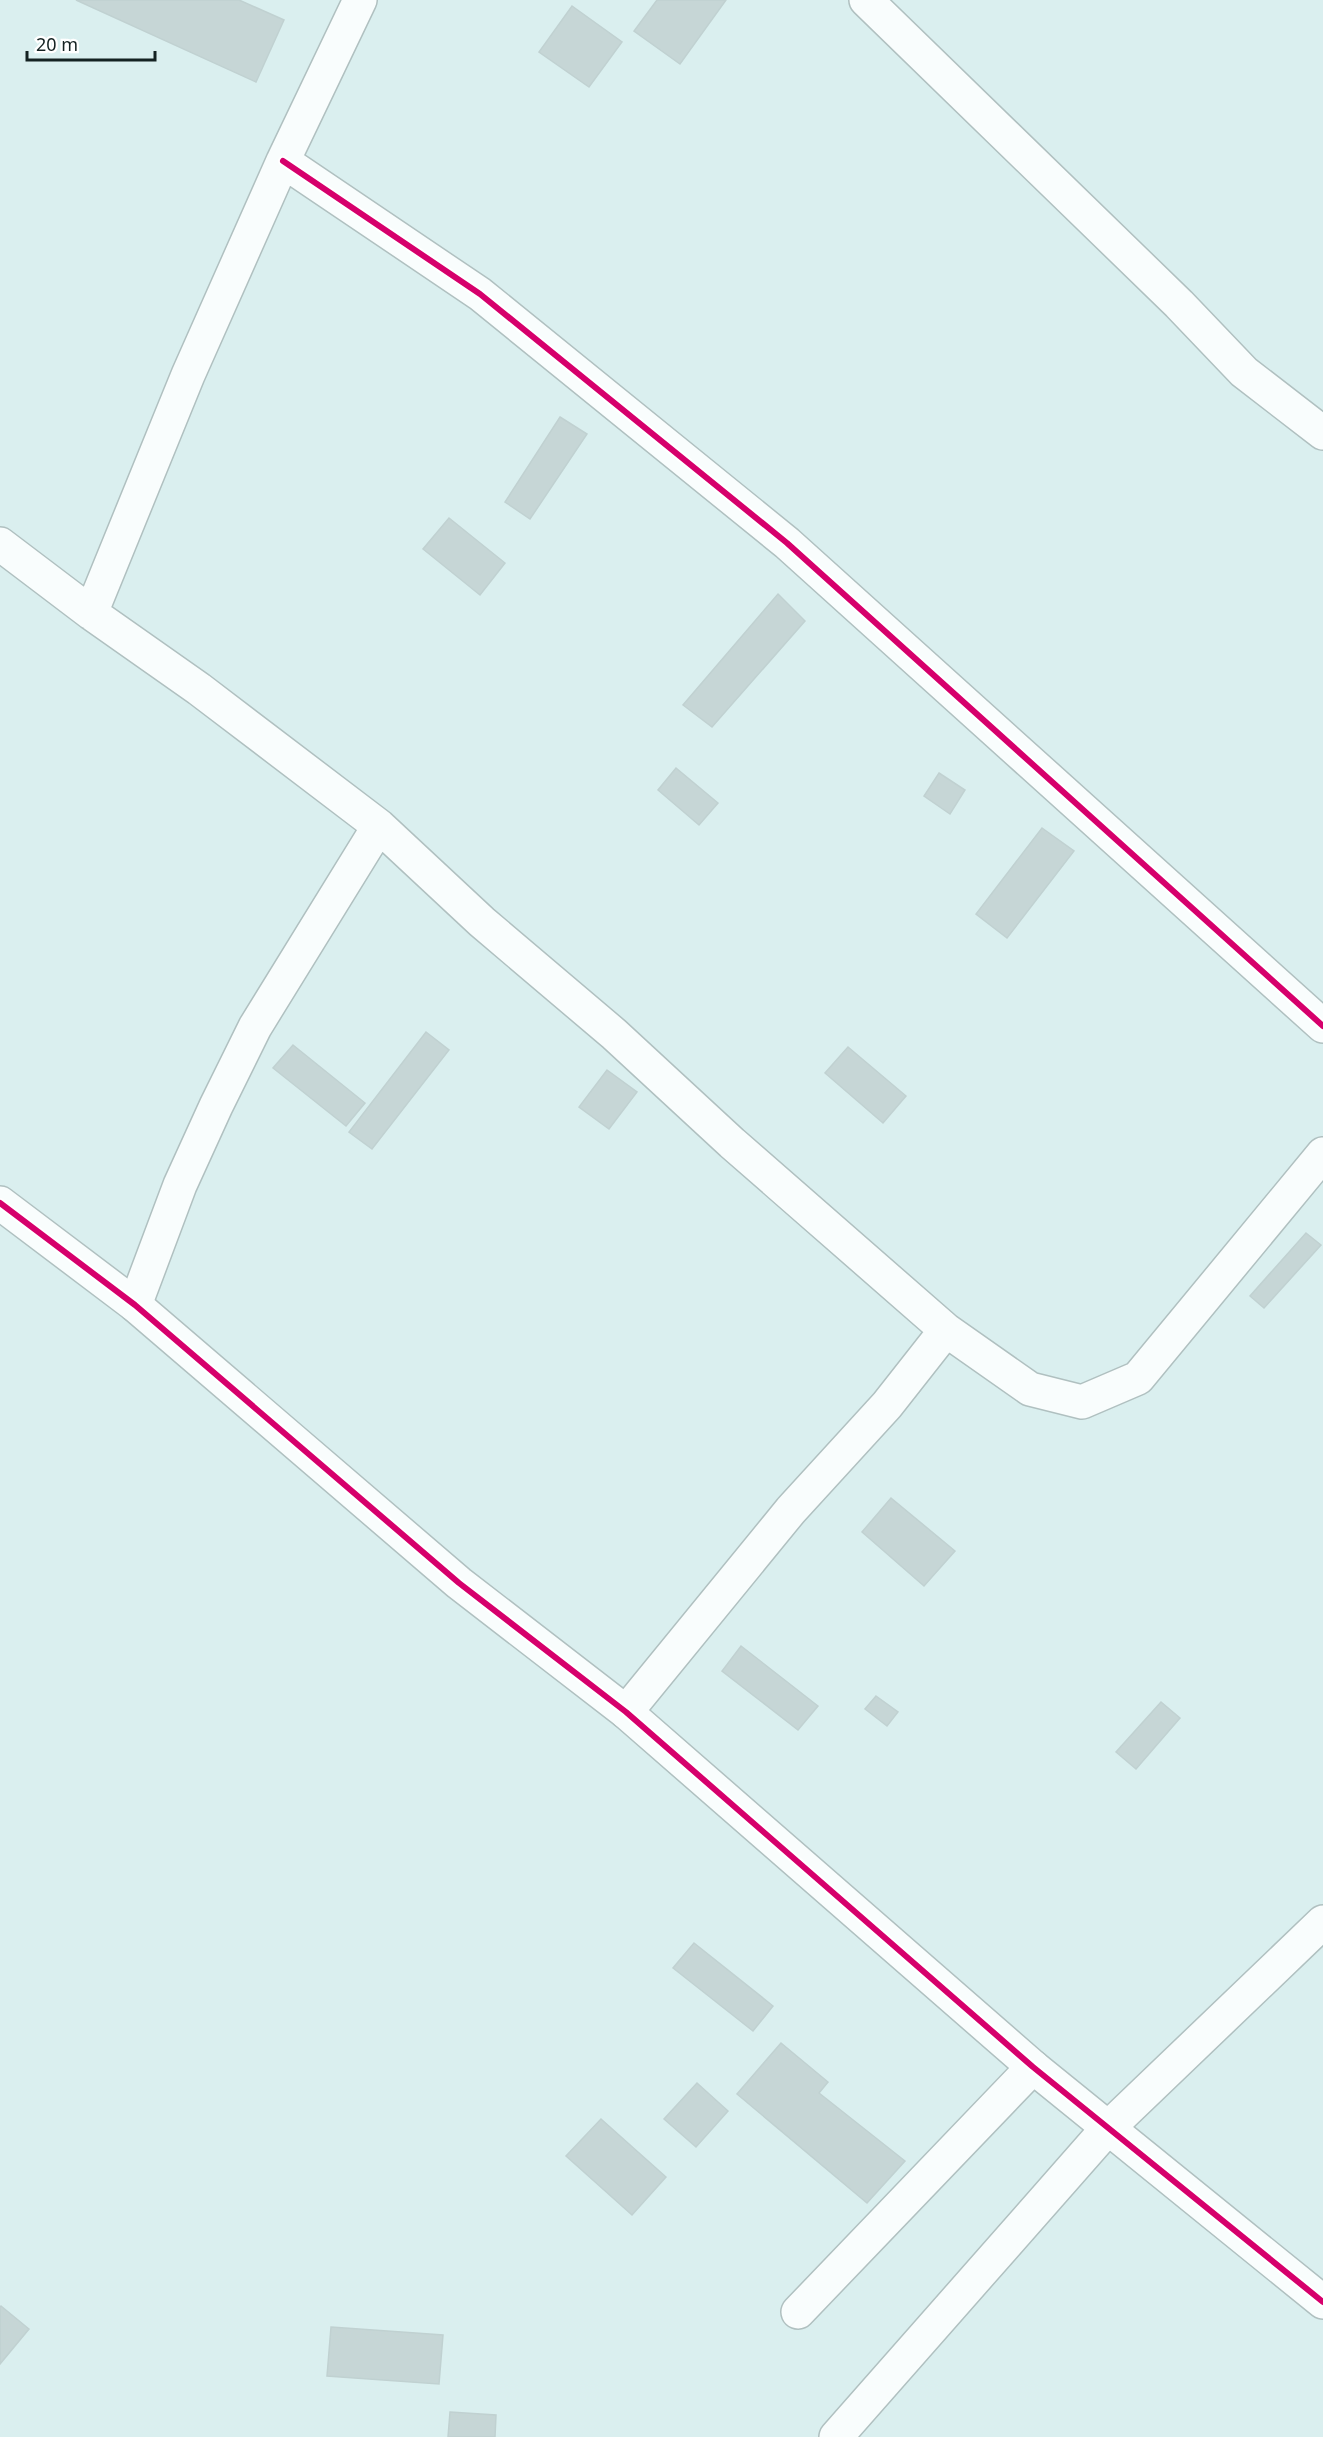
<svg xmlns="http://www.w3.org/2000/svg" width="1323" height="2437" font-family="'Noto Sans',sans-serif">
<rect width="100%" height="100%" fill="#daefef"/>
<path fill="#c6d6d6" stroke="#c0d1d1" stroke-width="1.5" d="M 76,0 L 239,0 L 284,20 L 256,82 Z
M 657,0 L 726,0 L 680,64 L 634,31 Z
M 572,6 L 622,42 L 589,87 L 539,52 Z
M 560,417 L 587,434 L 530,519 L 505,502 Z
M 449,518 L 505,563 L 480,595 L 423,549 Z
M 778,594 L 805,621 L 712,727 L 683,705 Z
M 676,768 L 718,803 L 699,825 L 658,790 Z
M 939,773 L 965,790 L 950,814 L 924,796 Z
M 1042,828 L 1074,851 L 1007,938 L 976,914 Z
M 426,1032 L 449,1050 L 372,1149 L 349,1132 Z
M 293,1045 L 365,1103 L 346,1126 L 273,1068 Z
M 848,1047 L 906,1096 L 883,1123 L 825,1073 Z
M 607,1070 L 637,1092 L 609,1129 L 579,1107 Z
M 1306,1233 L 1321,1245 L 1264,1308 L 1250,1296 Z
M 891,1498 L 955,1551 L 924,1586 L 862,1532 Z
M 741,1646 L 818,1706 L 798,1730 L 722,1671 Z
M 876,1696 L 898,1712 L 887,1726 L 865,1709 Z
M 1161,1702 L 1180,1718 L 1136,1769 L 1116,1752 Z
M 694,1943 L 773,2006 L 753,2031 L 673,1968 Z
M 781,2043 L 828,2082 L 819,2093 L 905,2161 L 867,2203 L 737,2094 Z
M 697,2083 L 728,2111 L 696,2147 L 664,2119 Z
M 601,2119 L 666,2177 L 632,2215 L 566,2156 Z
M 1,2306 L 29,2329 L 0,2364 L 0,2307 Z
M 331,2327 L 443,2335 L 439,2384 L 327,2376 Z
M 450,2412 L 496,2415 L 495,2437 L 448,2437 Z"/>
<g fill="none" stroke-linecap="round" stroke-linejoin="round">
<g stroke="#b0c0c0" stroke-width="36">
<path id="minor" d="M 866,0 L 1179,304 L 1244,372 L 1323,433
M 283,161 L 480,294 L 787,543 L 1323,1026
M 0,544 L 91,613 L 199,689 L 379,826 L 482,922 L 614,1034 L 732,1143 L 946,1330
M 91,613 L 188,375 L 283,161 L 360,0
M 135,1305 L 180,1185 L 216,1106 L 255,1027 L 379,826
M 626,1712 L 791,1510 L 887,1405 L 946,1330 L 1030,1389 L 1082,1402 L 1138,1378 L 1323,1154
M 798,2312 L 1033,2067
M 836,2437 L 1107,2129 L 1323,1922"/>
</g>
<g stroke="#b0c0c0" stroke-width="36">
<path id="tertiary" d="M 0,1203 L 135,1305 L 459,1583 L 626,1712 L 1033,2067 L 1323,2302"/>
</g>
<use href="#minor" stroke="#f9fdfd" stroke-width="33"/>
<use href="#tertiary" stroke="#f9fdfd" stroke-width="33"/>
<g stroke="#fff" stroke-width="10">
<path id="cycleway" d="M 283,161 L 480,294 L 787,543 L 1323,1026
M 0,1203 L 135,1305 L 459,1583 L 626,1712 L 1033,2067 L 1323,2302"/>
</g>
<use href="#cycleway" stroke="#d6006c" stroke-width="6"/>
</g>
<path d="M27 51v9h128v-9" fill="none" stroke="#142222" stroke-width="3"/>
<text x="36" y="51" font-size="18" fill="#142222" stroke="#ffffff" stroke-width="4.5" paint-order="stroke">20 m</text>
</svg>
